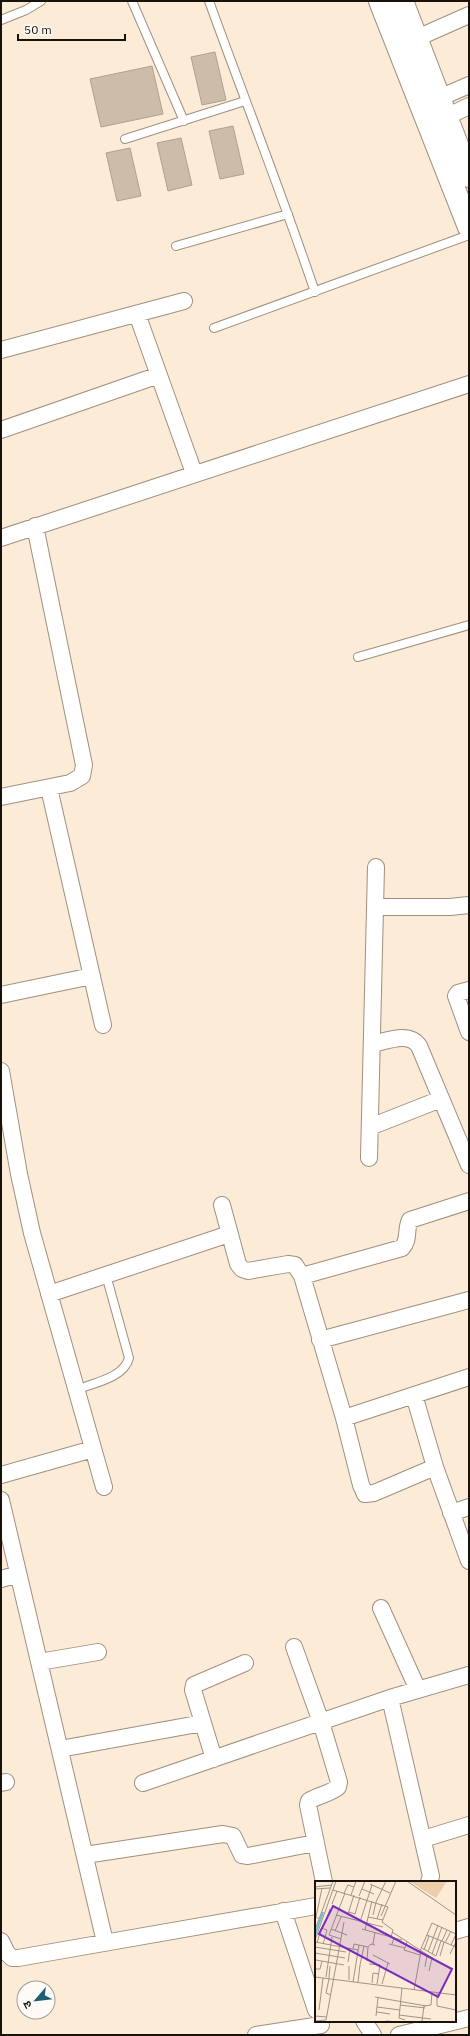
<svg xmlns="http://www.w3.org/2000/svg" width="470" height="2036" font-family="'IBM Plex Sans','Noto Sans Devanagari',sans-serif">
<rect width="100%" height="100%" fill="#fcebd7"/>
<path fill="#cdbcaa" stroke="#b0a08e" d="M 215,52 L 226,100 L 202,105 L 191,57 Z
M 152,66 L 163,114 L 101,127 L 90,79 Z
M 233,126 L 244,174 L 220,179 L 209,131 Z
M 181,138 L 192,185 L 168,191 L 157,143 Z
M 130,148 L 141,196 L 117,201 L 106,153 Z"/>
<g fill="none" stroke-linecap="round" stroke-linejoin="round">
<g stroke="#9f907e" stroke-width="10">
<path id="lane" d="M 132,1 L 184,121
M 209,1 C 244,98 282,194 315,292
M 1,20 L 26,10 L 41,1
M 125,139 L 245,101
M 176,246 L 288,214
M 214,328 L 469,235
M 358,657 L 469,625
M 76,1390 C 93,1383 124,1378 129,1358 L 106,1275"/>
</g>
<g stroke="#9f907e" stroke-width="18">
<path id="street" d="M 417,38 L 469,15
M 439,98 L 469,85
M 446,117 L 469,106
M 137,314 L 194,473
M 1,350 L 184,301
M 1,430 L 159,375
M 1,538 L 469,384
M 49,788 L 103,1025
M 1,797 L 70,783 L 82,776 L 84,765 L 35,526
M 375,907 L 450,907 L 469,905
M 469,990 L 458,993 L 456,996 L 469,1032
M 1,995 L 92,976
M 372,1044 C 387,1041 409,1031 419,1046 L 469,1165
M 1,1071 L 19,1174 L 32,1233 L 104,1487
M 370,1127 L 441,1099
M 369,1158 L 376,867
M 222,1205 L 238,1264 L 242,1269 L 248,1271 L 288,1264 L 295,1265 L 302,1276 L 344,1418 L 361,1485 L 365,1494 L 374,1493 L 435,1467
M 302,1276 L 402,1248 C 410,1239 405,1230 410,1220 L 469,1201
M 49,1294 L 229,1234
M 320,1340 L 469,1300
M 414,1395 L 435,1467 L 469,1561
M 344,1418 L 469,1377
M 1,1475 L 93,1449
M 1,1500 L 105,1942
M 451,1513 L 469,1507
M 1,1579 L 18,1574
M 381,1608 L 418,1690
M 294,1647 L 321,1722 L 339,1782 L 338,1787 C 330,1794 318,1795 309,1801 L 308,1805 L 324,1882
M 39,1662 L 98,1652
M 390,1698 L 431,1876 L 429,1882
M 60,1749 L 203,1723
M 214,1759 L 193,1690 L 194,1685 L 245,1663
M 1,1783 L 6,1782
M 143,1783 L 390,1698 L 469,1675
M 423,1839 L 469,1825
M 85,1855 L 223,1834 L 233,1836 L 242,1855 L 248,1856 L 315,1843
M 283,1911 L 316,2010
M 455,1931 L 469,1927
M 1,1941 L 7,1953 L 12,1958 L 18,1958 L 316,1906
M 364,2021 L 373,2035
M 256,2035 L 321,2025
M 399,2035 L 469,2018"/>
</g>
<g stroke="#9f907e" stroke-width="24">
<path id="highway" d="M 380,1 L 469,227
M 402,1 L 469,176"/>
</g>
<use href="#lane" stroke="#fff" stroke-width="8"/>
<use href="#street" stroke="#fff" stroke-width="16"/>
<use href="#highway" stroke="#fff" stroke-width="22"/>
</g>
<g transform="translate(315 1881)">
<rect width="141" height="141" fill="#fcebd7"/>
<path d="M 94,0 L 132,0 L 121,17 Z" fill="#edcdaa"/>
<path fill="none" stroke="#61bed9" stroke-width="2" d="M 0,54 L 8,31"/>
<path fill="none" stroke="#a19485" stroke-width="1" d="M 92,0 L 141,34M 55,3 L 75,12M 0,6 L 17,4M 0,8 L 15,7M 47,8 L 59,13M 18,9 L 73,26 L 67,41 L 78,49 L 76,56 L 47,48M 29,12 L 33,4 L 39,6M 36,14 L 41,0M 44,15 L 50,0M 61,21 L 71,0M 17,23 L 22,10M 34,31 L 40,33 L 45,16M 33,33 L 39,14M 21,34 L 68,46M 58,34 L 61,21M 66,35 L 81,0M 53,36 L 68,39M 4,38 L 1,36 L 7,7M 62,38 L 67,23M 45,41 L 57,4M 9,44 L 15,28M 16,48 L 32,54M 0,49 L 18,0M 50,49 L 57,20M 20,50 L 26,36M 77,51 L 119,78M 112,54 L 141,66M 26,58 L 14,54 L 30,12M 0,59 L 21,0M 127,60 L 132,49M 0,61 L 43,69M 92,61 L 89,69 L 105,74M 2,62 L 6,48 L 9,47M 130,62 L 136,50M 8,63 L 12,49 L 9,48M 58,63 L 60,51M 74,63 L 90,67M 77,63 L 79,57 L 87,59M 136,64 L 141,53M 0,66 L 31,71M 107,67 L 121,75 L 126,60M 38,68 L 39,63 L 53,66 L 56,63 L 60,64M 109,69 L 114,55M 105,70 L 117,42 L 141,53M 113,71 L 123,44M 0,72 L 30,77M 117,73 L 127,46M 135,73 L 141,61M 58,74 L 75,83M 125,75 L 129,61M 1,79 L 29,84M 52,80 L 53,66M 33,81 L 35,68M 54,83 L 65,84 L 62,103M 45,84 L 49,65M 110,86 L 112,74M 0,88 L 5,88 L 7,80M 114,90 L 117,77M 0,96 L 141,114M 11,96 L 17,56M 14,97 L 15,85M 14,98 L 11,112 L 16,114M 34,99 L 34,85M 38,101 L 44,64M 43,101 L 45,84M 57,102 L 58,92 L 64,93M 67,103 L 73,82M 87,107 L 84,137 L 90,139M 99,109 L 106,70M 122,112 L 122,125 L 141,129M 60,116 L 111,125M 85,124 L 110,127M 62,126 L 85,129M 4,129 L 8,97M 62,131 L 75,133M 84,134 L 116,138M 0,135 L 12,136M 61,135 L 63,117M 0,140 L 11,139 L 29,41M 71,140 L 83,141M 107,140 L 109,125 L 116,124 L 117,111"/>
<path fill="#7b2cbf" fill-opacity="0.15" stroke="#7b2cbf" stroke-width="2" d="M 18,25 L 137,88 L 123,116 L 4,53 Z"/>
<rect width="141" height="141" fill="none" stroke="#18120b" stroke-width="2"/>
</g>
<rect width="470" height="2036" fill="none" stroke="#18120b" stroke-width="4"/>
<g transform="translate(36 2000) rotate(242)"><circle r="19" fill="#fefaf6" stroke="#a29d98"/>
<path d="M0-3L7 15L0 10L-7 15Z" fill="#1b6072"/>
<text y="-6" font-size="11" font-weight="bold" text-anchor="middle" fill="#18120b">उ</text>
</g>
<path d="M18 34v6h107v-6" fill="none" stroke="#18120b" stroke-width="2"/>
<text x="24" y="34" font-size="12" fill="#18120b" stroke="#fefaf6" stroke-width="3" paint-order="stroke">50 m</text>
</svg>
